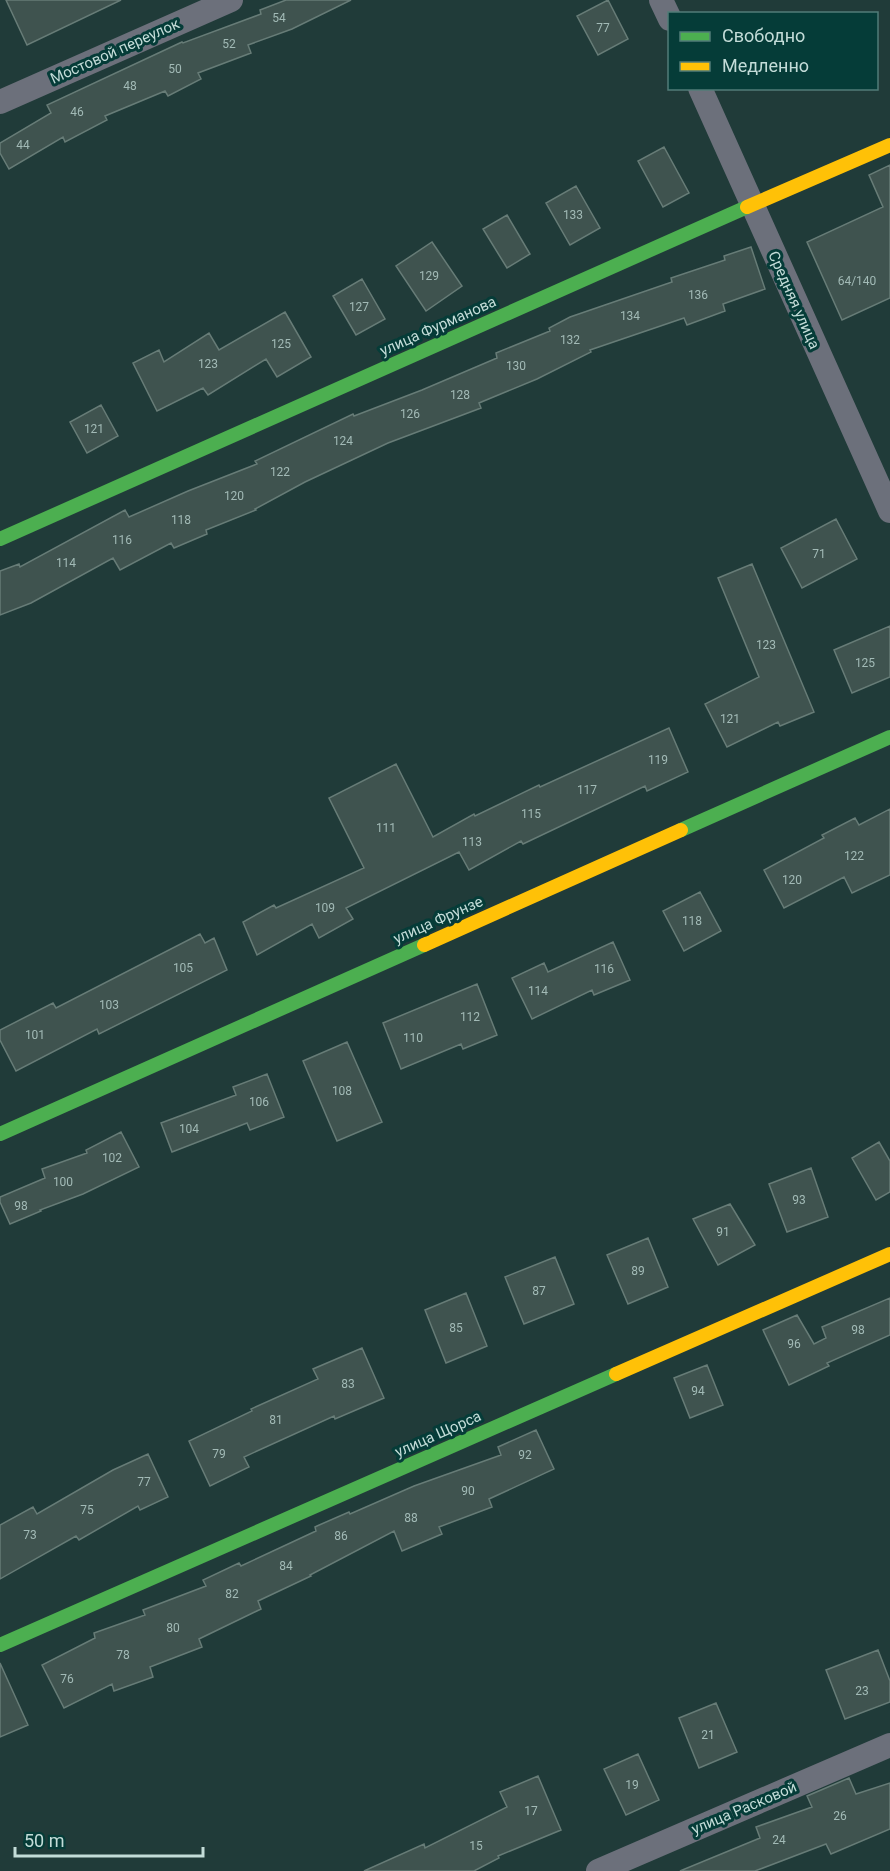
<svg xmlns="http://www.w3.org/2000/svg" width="890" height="1871" font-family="Roboto,sans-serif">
<rect width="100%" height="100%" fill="#203b39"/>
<path fill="#3f534f" stroke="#677c77" stroke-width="1.5" d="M 6,0 L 121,0 L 27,45 Z
M 286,0 L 351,0 L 292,29 L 248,45 L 251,53 L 198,73 L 201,79 L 168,96 L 165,91 L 105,116 L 107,120 L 65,142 L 63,137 L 9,169 L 0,153 L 0,143 L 51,113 L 47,105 L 182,42 L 183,43 L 261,14 L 260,10 Z
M 608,0 L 628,39 L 598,55 L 577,16 Z
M 664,147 L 689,193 L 663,207 L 638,161 Z
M 890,165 L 890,298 L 842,320 L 807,242 L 883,207 L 869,175 Z
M 576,186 L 600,228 L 570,245 L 546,203 Z
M 507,215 L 530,254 L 507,268 L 483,229 Z
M 432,242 L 462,286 L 426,311 L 396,266 Z
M 751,247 L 765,289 L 723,304 L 725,311 L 687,325 L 684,318 L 590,350 L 591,352 L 537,379 L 479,403 L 481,408 L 388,443 L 305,482 L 255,509 L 256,510 L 206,530 L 207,534 L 174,548 L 171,543 L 120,570 L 113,558 L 31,603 L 0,615 L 0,571 L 19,564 L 20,567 L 125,510 L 129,517 L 188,491 L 257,464 L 255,461 L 353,414 L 354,416 L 422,390 L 497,358 L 496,353 L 550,331 L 549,328 L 570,317 L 672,282 L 671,278 L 725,260 L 724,256 Z
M 362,279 L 385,319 L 356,335 L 333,296 Z
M 285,312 L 311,357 L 277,377 L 266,359 L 208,395 L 203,388 L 157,411 L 133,363 L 159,350 L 164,362 L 209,333 L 219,350 Z
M 101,405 L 118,436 L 87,453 L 70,422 Z
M 836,519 L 857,559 L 802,588 L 781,548 Z
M 752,564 L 814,712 L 780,726 L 778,722 L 727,747 L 705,704 L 759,677 L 718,578 Z
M 890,626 L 890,677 L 852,693 L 834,650 Z
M 669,728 L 688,772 L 647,791 L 645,786 L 523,844 L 521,841 L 469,870 L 459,852 L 346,908 L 353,919 L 319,938 L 312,924 L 257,955 L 243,922 L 274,905 L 276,908 L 364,868 L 329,798 L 396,764 L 433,837 L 474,814 L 475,816 L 539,785 L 540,787 Z
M 890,809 L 890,875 L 852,893 L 844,877 L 784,908 L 764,870 L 824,838 L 822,835 L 855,818 L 859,825 Z
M 700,892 L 721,931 L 684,951 L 663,911 Z
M 200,934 L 205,943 L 214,938 L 227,970 L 99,1034 L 97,1029 L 16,1071 L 0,1040 L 0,1030 L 53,1003 L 56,1008 Z
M 613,942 L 630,980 L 594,995 L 592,990 L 532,1019 L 512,978 L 544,963 L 548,972 Z
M 477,984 L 497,1035 L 463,1049 L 461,1044 L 401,1069 L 383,1023 Z
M 347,1042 L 382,1122 L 337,1141 L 303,1061 Z
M 267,1074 L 284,1117 L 250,1130 L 247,1123 L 172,1152 L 161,1123 L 236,1095 L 233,1087 Z
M 121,1132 L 139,1167 L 83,1194 L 40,1210 L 41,1211 L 10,1224 L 0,1202 L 0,1197 L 45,1178 L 42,1169 L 87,1153 L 86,1150 Z
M 879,1142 L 890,1161 L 890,1192 L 876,1200 L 852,1158 Z
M 811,1168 L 828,1217 L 787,1232 L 769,1184 Z
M 730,1204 L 755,1245 L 718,1265 L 693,1219 Z
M 648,1238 L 668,1287 L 628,1304 L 607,1255 Z
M 555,1257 L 574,1304 L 524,1324 L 505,1277 Z
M 466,1293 L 487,1346 L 446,1363 L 425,1310 Z
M 890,1298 L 890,1335 L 827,1363 L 829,1366 L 789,1385 L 763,1330 L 797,1315 L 814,1344 L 826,1338 L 822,1327 Z
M 362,1348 L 384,1398 L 335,1419 L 334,1416 L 244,1457 L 249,1467 L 210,1486 L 189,1441 L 252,1411 L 251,1409 L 318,1379 L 313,1369 Z
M 707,1365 L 723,1405 L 690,1418 L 674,1378 Z
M 536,1430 L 554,1469 L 489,1499 L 492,1507 L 439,1527 L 442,1534 L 402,1551 L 394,1531 L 310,1575 L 311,1576 L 258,1601 L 261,1609 L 199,1639 L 202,1647 L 150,1667 L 153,1677 L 114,1691 L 112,1684 L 64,1708 L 42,1665 L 95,1638 L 94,1633 L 145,1615 L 143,1610 L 206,1586 L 203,1580 L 239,1563 L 241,1566 L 316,1531 L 315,1527 L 317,1526 L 349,1512 L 350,1514 L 414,1486 L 501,1455 L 498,1447 Z
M 148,1454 L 168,1497 L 140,1510 L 138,1506 L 79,1540 L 76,1536 L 0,1579 L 0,1525 L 33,1507 L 37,1514 L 113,1470 Z
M 878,1650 L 890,1681 L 890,1702 L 845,1719 L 826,1670 Z
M 0,1663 L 28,1725 L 0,1737 Z
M 716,1703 L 737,1752 L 699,1768 L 679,1718 Z
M 638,1754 L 659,1800 L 626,1815 L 604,1769 Z
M 538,1776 L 561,1830 L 498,1856 L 499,1858 L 474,1871 L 364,1871 L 424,1844 L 425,1848 L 507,1807 L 500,1792 Z
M 849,1778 L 856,1794 L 890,1783 L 890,1829 L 831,1854 L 826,1844 L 755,1871 L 680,1871 L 760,1838 L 756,1827 L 812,1807 L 807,1796 Z"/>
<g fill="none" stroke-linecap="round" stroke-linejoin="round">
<path stroke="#6c707b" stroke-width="24" d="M 661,0 L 670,19
M 700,88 L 890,511
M 0,102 L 231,0
M 598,1871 L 890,1745"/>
<path stroke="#4caf50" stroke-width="14" d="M 0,539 L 747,207
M 681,830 L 890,737
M 0,1134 L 424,945
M 0,1645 L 616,1374"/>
<path stroke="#ffc107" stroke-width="14" d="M 747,207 L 890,145
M 424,945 L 681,830
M 616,1374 L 890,1254"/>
</g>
<g text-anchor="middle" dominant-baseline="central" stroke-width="6" stroke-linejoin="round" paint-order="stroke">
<g font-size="12" fill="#a2bab6">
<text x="279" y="18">54</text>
<text x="603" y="28">77</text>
<text x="229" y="44">52</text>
<text x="175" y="69">50</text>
<text x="130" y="86">48</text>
<text x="77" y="112">46</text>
<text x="23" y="145">44</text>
<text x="573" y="215">133</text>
<text x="429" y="276">129</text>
<text x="857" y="281">64/140</text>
<text x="698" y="295">136</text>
<text x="359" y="307">127</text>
<text x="630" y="316">134</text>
<text x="570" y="340">132</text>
<text x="281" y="344">125</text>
<text x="208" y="364">123</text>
<text x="516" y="366">130</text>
<text x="460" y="395">128</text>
<text x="410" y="414">126</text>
<text x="94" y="429">121</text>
<text x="343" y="441">124</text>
<text x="280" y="472">122</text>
<text x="234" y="496">120</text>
<text x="181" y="520">118</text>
<text x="122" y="540">116</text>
<text x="819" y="554">71</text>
<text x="66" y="563">114</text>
<text x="766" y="645">123</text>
<text x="865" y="663">125</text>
<text x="730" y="719">121</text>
<text x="658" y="760">119</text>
<text x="587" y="790">117</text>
<text x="531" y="814">115</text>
<text x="386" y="828">111</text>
<text x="472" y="842">113</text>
<text x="854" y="856">122</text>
<text x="792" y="880">120</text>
<text x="325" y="908">109</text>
<text x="692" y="921">118</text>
<text x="183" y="968">105</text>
<text x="604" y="969">116</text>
<text x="538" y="991">114</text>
<text x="109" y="1005">103</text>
<text x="470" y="1017">112</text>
<text x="35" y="1035">101</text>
<text x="413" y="1038">110</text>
<text x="342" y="1091">108</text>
<text x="259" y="1102">106</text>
<text x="189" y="1129">104</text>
<text x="112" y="1158">102</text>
<text x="63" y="1182">100</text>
<text x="799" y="1200">93</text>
<text x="21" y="1206">98</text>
<text x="723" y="1232">91</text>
<text x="638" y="1271">89</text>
<text x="539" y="1291">87</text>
<text x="456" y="1328">85</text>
<text x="858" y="1330">98</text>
<text x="794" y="1344">96</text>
<text x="348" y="1384">83</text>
<text x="698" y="1391">94</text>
<text x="276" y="1420">81</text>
<text x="219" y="1454">79</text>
<text x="525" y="1455">92</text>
<text x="144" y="1482">77</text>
<text x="468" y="1491">90</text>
<text x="87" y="1510">75</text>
<text x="411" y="1518">88</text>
<text x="30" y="1535">73</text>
<text x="341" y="1536">86</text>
<text x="286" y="1566">84</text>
<text x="232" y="1594">82</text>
<text x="173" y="1628">80</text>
<text x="123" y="1655">78</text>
<text x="67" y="1679">76</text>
<text x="862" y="1691">23</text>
<text x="708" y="1735">21</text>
<text x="632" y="1785">19</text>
<text x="531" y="1811">17</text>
<text x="840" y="1816">26</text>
<text x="779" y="1840">24</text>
<text x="476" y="1846">15</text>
</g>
<g font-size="15" fill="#c3dcd8" stroke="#053c38">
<text transform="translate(115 51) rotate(-24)">Мостовой переулок</text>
<text transform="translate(794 300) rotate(66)">Средняя улица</text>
<text transform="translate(438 326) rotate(-24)">улица Фурманова</text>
<text transform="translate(438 920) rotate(-24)">улица Фрунзе</text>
<text transform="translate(438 1434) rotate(-24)">улица Щорса</text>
<text transform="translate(744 1808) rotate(-23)">улица Расковой</text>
</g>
</g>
<rect x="668" y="12" width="210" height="78" fill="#053c38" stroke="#517c78" stroke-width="1.5"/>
<rect x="680" y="32" width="30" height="9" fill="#4caf50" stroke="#517c78" stroke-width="1.5"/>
<text x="722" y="42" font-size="18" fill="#c3dcd8">Свободно</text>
<rect x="680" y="62" width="30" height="9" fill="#ffc107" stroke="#517c78" stroke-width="1.5"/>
<text x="722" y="72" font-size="18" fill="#c3dcd8">Медленно</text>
<path d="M15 1847v9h188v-9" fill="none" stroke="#c3dcd8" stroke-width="3"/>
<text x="24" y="1847" font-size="18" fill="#c3dcd8" stroke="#053c38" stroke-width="4.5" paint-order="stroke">50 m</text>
</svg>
